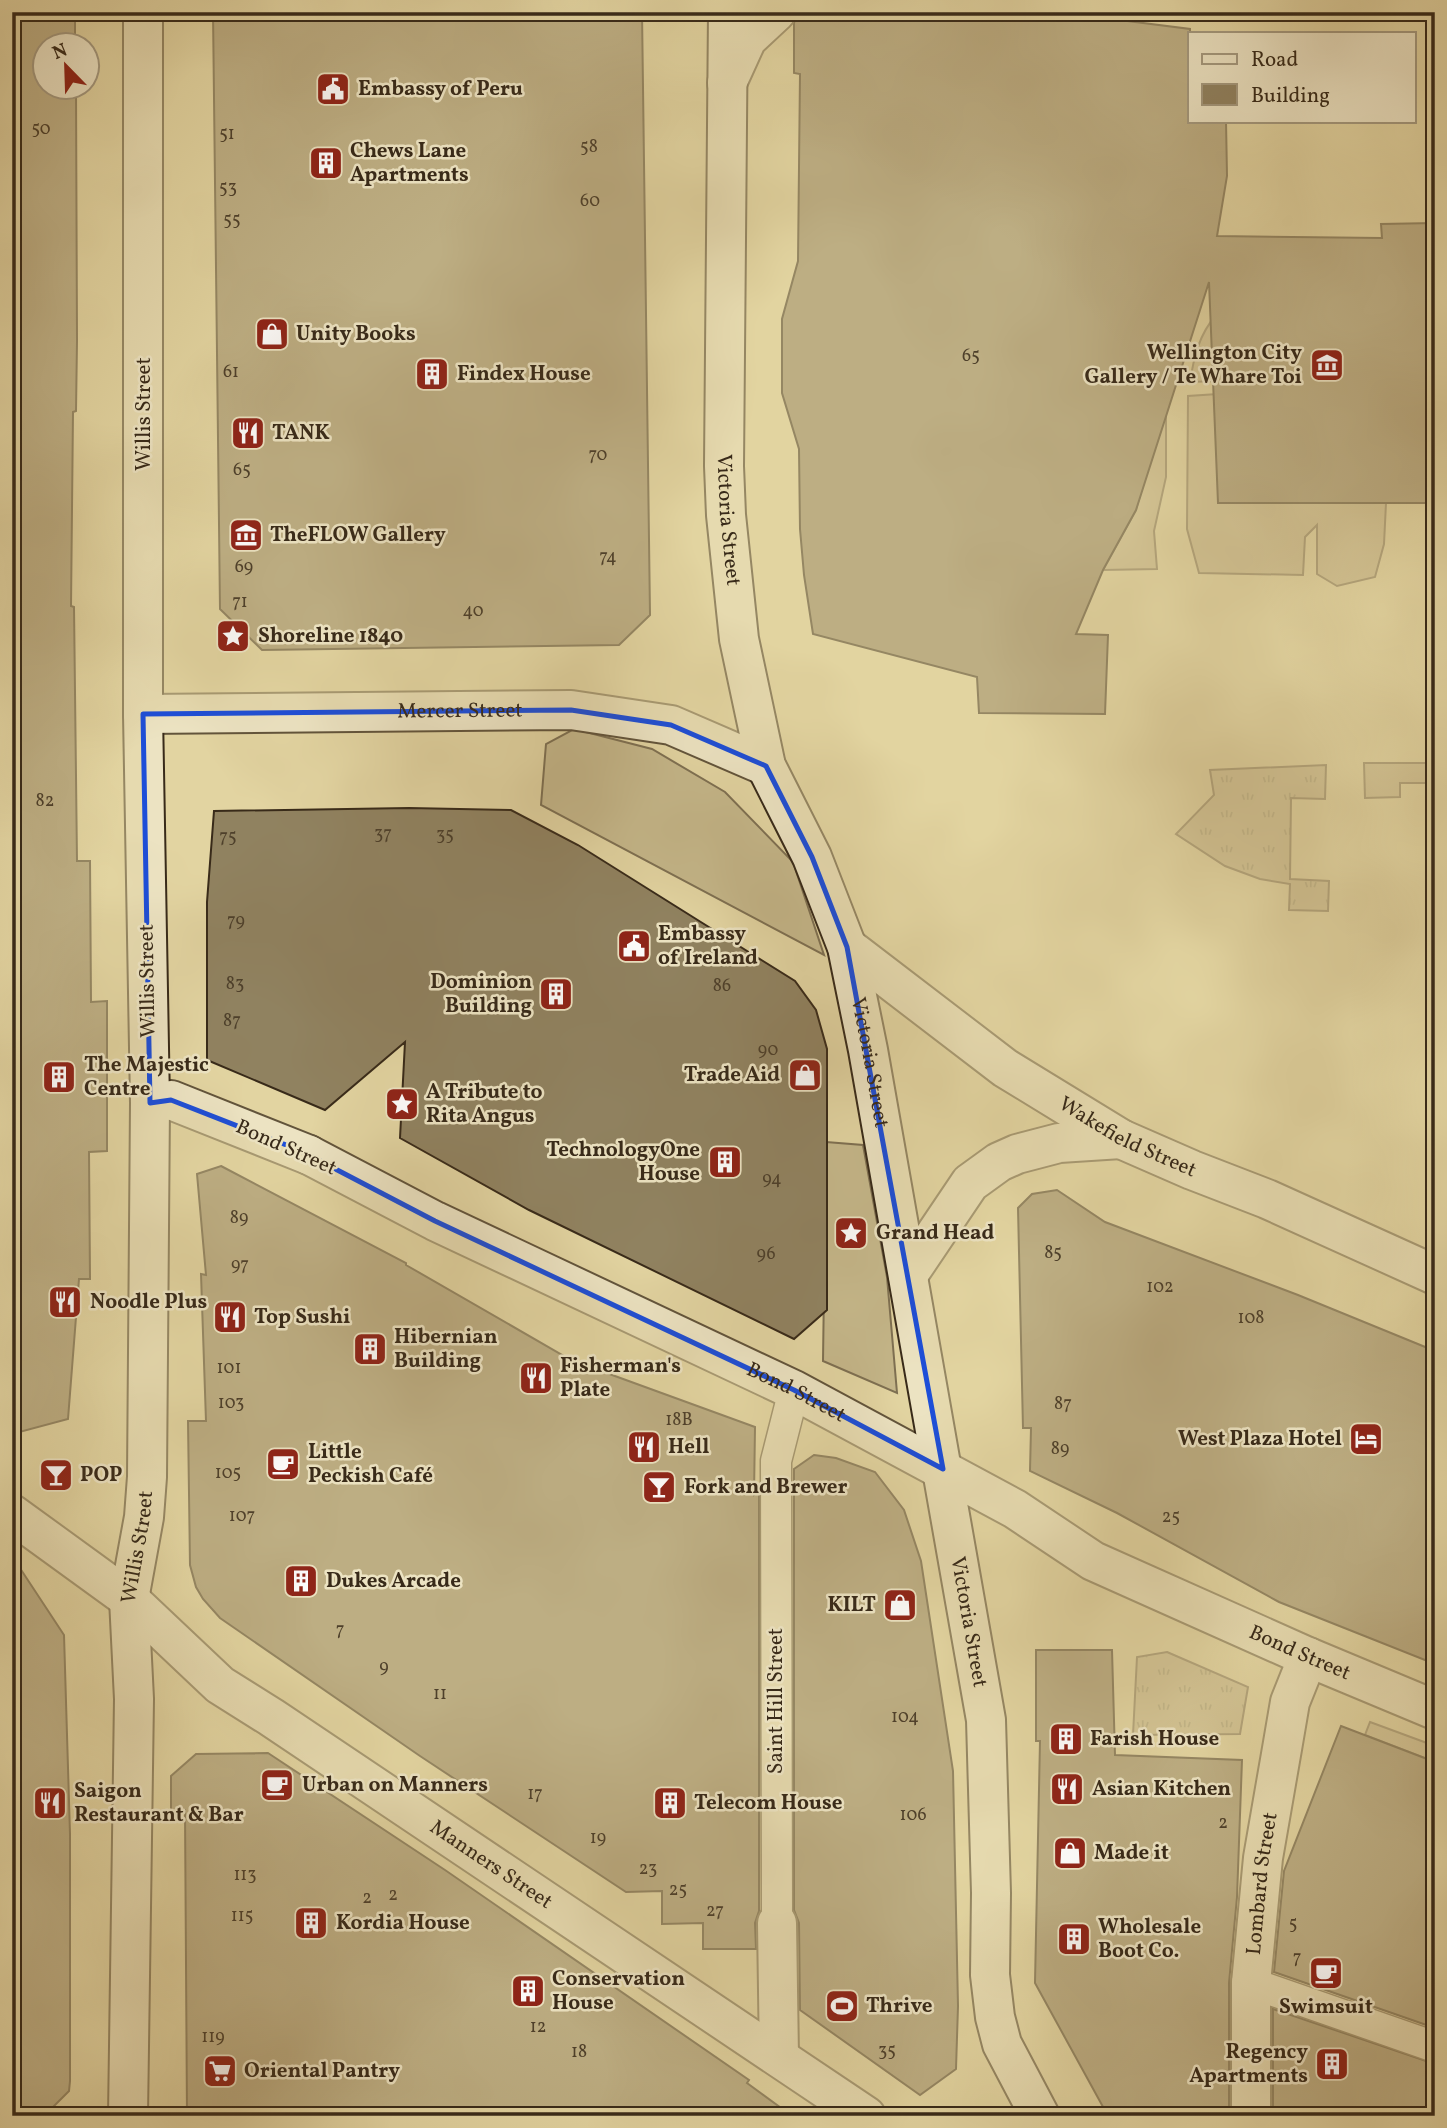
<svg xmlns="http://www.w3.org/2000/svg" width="1447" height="2128" font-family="Vollkorn,serif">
<defs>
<pattern id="grass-tufts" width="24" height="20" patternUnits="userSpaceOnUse" patternTransform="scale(1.75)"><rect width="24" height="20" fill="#c5b78a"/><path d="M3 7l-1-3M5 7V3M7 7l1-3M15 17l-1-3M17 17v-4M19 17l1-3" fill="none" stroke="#a19570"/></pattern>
</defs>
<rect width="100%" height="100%" fill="#e2d4a1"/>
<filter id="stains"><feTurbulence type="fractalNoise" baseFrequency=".00286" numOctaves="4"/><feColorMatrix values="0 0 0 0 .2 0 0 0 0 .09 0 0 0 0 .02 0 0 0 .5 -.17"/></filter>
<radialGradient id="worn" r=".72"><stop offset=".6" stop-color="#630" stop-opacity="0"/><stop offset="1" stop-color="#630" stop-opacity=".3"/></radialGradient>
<path fill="url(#grass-tufts)" stroke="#7e7052" stroke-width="2" d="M 1326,765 L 1325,799 L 1291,798 L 1290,879 L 1329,881 L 1328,911 L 1289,910 L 1290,884 L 1260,879 L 1225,866 L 1176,834 L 1214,795 L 1210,770 Z
M 1167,1652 L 1248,1687 L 1240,1734 L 1133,1735 L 1137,1657 Z"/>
<path fill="#c5b78a" stroke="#7e7052" stroke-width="2" d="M 1216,315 L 1218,381 L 1190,382 C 1194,356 1199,335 1216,315 Z
M 1218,394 L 1386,503 L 1384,544 L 1375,577 L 1337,586 L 1317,574 L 1317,525 L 1305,537 L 1303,575 L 1199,573 L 1187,529 L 1188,396 Z
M 1166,403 L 1166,477 L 1154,531 L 1157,569 L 1103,570 L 1136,510 Z
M 574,729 L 652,749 L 725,792 L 793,862 L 824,955 L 541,805 L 546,744 Z
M 1364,763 L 1435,763 L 1435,783 L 1400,783 L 1400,797 L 1365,798 Z
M 826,1142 L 863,1145 L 887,1277 L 897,1393 L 823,1361 Z
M 1370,1722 L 1435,1746 L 1435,1762 L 1365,1735 Z"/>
<path fill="#908260" stroke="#382a19" stroke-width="2" d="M 12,12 L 75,12 L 75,46 L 46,46 L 46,88 L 76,88 L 77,341 L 76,411 L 73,412 L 71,606 L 74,607 L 77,861 L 90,861 L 91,1002 L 107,1001 L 107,1151 L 89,1152 L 90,1279 L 79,1279 L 68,1419 L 12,1434 Z
M 213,12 L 642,12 L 650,615 L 619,645 L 262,650 L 220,609 Z
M 797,14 L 1088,16 L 1190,29 L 1190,121 L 1226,121 L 1227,176 L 1217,236 L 1382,238 L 1381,224 L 1435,223 L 1435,503 L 1218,503 L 1209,282 L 1136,510 L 1103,570 L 1076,634 L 1108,635 L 1105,714 L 979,713 L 977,677 L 813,634 L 804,575 L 800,529 L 799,449 L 782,393 L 782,319 L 798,261 L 800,74 L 794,73 L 794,23 Z
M 409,808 L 511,810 L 578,845 L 795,981 L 816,1010 L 827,1049 L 827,1310 L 794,1339 L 529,1210 L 400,1138 L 405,1042 L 325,1110 L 207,1060 L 207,902 L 214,811 Z
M 221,1166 L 406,1263 L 406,1265 L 571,1360 L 755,1427 L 754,1495 L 759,1492 L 759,1911 L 755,1923 L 756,1949 L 703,1949 L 703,1923 L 662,1924 L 662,1891 L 626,1892 L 420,1756 L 220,1618 L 203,1599 L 196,1587 L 190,1565 L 188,1421 L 206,1421 L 201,1274 L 206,1275 L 197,1174 Z
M 1057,1190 L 1105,1222 L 1298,1295 L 1435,1351 L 1435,1664 L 1279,1602 L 1117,1513 L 1030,1471 L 1031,1428 L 1023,1428 L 1018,1208 L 1032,1194 Z
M 814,1455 L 836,1458 L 875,1472 L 904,1510 L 921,1561 L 953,1771 L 958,2006 L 956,2069 L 920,2095 L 800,2010 L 799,1923 L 794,1910 L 794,1469 Z
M 12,1556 L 64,1635 L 70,1834 L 70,2081 L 69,2091 L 49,2111 L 12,2112 Z
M 1036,1650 L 1112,1650 L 1115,1755 L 1242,1760 L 1237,1897 L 1229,1983 L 1229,2116 L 1108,2116 L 1035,1983 L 1040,1741 L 1036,1741 Z
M 1341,1726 L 1435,1762 L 1435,2028 L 1274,1972 L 1284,1871 Z
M 268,1753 L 445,1870 L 749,2080 L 747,2083 L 792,2116 L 187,2116 L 185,1810 L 171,1811 L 171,1776 L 196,1754 Z
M 1273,2009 L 1435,2064 L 1435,2116 L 1273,2116 Z"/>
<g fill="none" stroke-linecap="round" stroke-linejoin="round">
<g stroke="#62543b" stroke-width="33">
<path id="service" d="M 777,1923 L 776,1461 L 794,1390
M 1251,1983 L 1435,2047"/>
</g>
<g stroke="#62543b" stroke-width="42">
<path id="pedestrian" d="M 150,1103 L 171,1100 L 309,1155
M 777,1923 L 779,2057
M 1251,1983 L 1251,2116"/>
</g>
<g stroke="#62543b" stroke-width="42">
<g id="minor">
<path d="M 727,83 L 747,39 L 776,12"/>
<path id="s1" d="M 309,1155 L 435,1221 L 794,1390 L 1015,1509 L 1093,1561 L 1308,1657 L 1435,1710"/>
<path id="s2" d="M 1251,1983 L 1263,1858 L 1283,1743 L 1290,1702 L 1308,1657"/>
</g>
</g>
<g stroke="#62543b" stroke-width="42">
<g id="tertiary">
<path id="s3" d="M 143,714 L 571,710 L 671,725 L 766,766"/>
<path id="s4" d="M 847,947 L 1005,1068 L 1121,1139 L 1192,1170 L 1267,1199 L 1435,1275"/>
<path d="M 908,1275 L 970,1183 L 999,1162 L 1017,1154 L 1059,1143 L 1121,1139"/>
<path id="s5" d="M 12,1514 L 129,1599 L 220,1685 L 271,1717 L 866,2116"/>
</g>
</g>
<g stroke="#382a19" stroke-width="42">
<g id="secondary">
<path id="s6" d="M 728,12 L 724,466 L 726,515 L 739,639 L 766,766 L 812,857 L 847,947 L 868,1050 L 986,1720 L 991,1893 L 990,1975 L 995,2017 L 1002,2044 L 1040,2116"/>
<path id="s7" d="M 128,2116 L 134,1699 L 129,1599 L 144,1517 L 147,1477 L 150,1103 L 143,714 L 143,12"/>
</g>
</g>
<use href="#service" stroke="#ece3c2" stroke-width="30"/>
<use href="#pedestrian" stroke="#ece3c2" stroke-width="38"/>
<use href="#minor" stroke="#ece3c2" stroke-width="38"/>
<use href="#tertiary" stroke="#ece3c2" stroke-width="38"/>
<use href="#secondary" stroke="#ece3c2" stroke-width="38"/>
</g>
<path d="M0 0H1447V2128H0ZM 571,710 L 671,725 L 766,766 L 812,857 L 847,947 L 943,1469 L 794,1390 L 435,1221 L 299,1150 L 171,1100 L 150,1103 L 143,714 Z" fill="#e2d4a1" fill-opacity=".55" fill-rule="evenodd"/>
<path fill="none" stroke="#1d4ed8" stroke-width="5" stroke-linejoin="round" d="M 571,710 L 671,725 L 766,766 L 812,857 L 847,947 L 943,1469 L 794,1390 L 435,1221 L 299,1150 L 171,1100 L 150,1103 L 143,714 Z"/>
<defs>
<g id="civic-square" transform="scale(1.75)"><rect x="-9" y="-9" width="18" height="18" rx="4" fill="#8f2418" stroke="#ece3c2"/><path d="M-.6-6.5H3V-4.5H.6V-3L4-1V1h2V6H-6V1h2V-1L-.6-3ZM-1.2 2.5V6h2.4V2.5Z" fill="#fff"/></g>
<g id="building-square" transform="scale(1.75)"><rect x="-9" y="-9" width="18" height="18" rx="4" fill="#8f2418" stroke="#ece3c2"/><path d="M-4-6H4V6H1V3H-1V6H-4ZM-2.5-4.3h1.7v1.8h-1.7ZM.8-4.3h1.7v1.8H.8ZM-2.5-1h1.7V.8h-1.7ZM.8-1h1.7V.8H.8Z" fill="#fff"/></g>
<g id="shop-square" transform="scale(1.75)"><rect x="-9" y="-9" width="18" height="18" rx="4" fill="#8f2418" stroke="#ece3c2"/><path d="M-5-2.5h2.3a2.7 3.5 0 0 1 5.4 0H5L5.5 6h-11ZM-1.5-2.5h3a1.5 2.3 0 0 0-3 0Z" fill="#fff"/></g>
<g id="museum-square" transform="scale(1.75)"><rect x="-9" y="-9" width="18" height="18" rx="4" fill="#8f2418" stroke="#ece3c2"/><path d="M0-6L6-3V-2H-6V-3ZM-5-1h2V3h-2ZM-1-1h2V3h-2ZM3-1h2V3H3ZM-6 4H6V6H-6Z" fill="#fff"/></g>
<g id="restaurant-square" transform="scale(1.75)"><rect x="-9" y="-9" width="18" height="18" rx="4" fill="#8f2418" stroke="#ece3c2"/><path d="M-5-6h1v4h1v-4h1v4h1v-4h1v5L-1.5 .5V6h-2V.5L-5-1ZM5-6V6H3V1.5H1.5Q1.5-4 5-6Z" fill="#fff"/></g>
<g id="sight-square" transform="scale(1.75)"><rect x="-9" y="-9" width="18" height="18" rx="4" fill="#8f2418" stroke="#ece3c2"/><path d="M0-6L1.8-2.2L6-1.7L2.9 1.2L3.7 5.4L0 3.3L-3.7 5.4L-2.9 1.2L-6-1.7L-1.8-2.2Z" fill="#fff"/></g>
<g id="hotel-square" transform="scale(1.75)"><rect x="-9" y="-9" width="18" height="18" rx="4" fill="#8f2418" stroke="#ece3c2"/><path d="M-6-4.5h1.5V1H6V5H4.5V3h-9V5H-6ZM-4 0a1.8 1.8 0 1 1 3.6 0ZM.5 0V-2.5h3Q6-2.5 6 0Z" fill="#fff"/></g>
<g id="cafe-square" transform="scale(1.75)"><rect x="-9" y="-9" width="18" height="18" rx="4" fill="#8f2418" stroke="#ece3c2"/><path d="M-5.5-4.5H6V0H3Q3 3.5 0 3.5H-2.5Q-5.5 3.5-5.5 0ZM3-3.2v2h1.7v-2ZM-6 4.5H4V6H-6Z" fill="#fff"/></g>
<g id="bar-square" transform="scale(1.75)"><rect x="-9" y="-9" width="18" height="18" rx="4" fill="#8f2418" stroke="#ece3c2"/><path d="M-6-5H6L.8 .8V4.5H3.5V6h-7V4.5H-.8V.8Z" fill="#fff"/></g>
<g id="stadium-square" transform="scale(1.75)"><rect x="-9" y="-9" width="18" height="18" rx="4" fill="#8f2418" stroke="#ece3c2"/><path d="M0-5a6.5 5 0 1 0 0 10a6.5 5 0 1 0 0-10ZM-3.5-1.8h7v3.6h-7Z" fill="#fff"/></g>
<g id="supermarket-square" transform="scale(1.75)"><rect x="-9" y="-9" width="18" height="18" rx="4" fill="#8f2418" stroke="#ece3c2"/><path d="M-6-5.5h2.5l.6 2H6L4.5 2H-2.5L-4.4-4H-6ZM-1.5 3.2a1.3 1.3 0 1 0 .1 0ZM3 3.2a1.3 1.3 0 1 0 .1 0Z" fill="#fff"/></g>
</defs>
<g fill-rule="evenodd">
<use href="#civic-square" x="333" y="89"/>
<use href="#building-square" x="326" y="163"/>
<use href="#shop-square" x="272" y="334"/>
<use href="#museum-square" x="1327" y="365"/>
<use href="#building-square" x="432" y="374"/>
<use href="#restaurant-square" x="248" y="433"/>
<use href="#museum-square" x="246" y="535"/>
<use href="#sight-square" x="233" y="636"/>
<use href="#civic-square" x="634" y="946"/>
<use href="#building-square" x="556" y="994"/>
<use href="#shop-square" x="805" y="1075"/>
<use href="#building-square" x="59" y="1077"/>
<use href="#sight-square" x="402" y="1104"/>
<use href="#building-square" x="725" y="1162"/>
<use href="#sight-square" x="851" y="1233"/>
<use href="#restaurant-square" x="65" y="1302"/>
<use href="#restaurant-square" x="230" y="1317"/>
<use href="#building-square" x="370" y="1349"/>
<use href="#restaurant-square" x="536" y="1378"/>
<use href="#hotel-square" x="1366" y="1439"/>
<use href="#restaurant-square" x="644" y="1447"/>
<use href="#cafe-square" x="283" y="1464"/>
<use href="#bar-square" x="56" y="1475"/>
<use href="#bar-square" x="659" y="1487"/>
<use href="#building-square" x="301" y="1581"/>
<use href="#shop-square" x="900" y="1605"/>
<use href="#building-square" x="1066" y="1739"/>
<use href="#cafe-square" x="277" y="1785"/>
<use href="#restaurant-square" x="1067" y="1789"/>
<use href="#restaurant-square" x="50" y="1803"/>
<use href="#building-square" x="670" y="1803"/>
<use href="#shop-square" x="1070" y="1853"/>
<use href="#building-square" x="311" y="1923"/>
<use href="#building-square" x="1074" y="1939"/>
<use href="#cafe-square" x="1326" y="1973"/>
<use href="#building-square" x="528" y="1991"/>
<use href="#stadium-square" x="842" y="2006"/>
<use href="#building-square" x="1332" y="2064"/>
<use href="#supermarket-square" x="220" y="2071"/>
</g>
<g text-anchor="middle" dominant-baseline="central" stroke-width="5" stroke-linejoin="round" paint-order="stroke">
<g font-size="18" fill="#4e402b">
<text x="41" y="129">50</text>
<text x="227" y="134">51</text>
<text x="589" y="147">58</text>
<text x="228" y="188">53</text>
<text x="590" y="201">60</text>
<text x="232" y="220">55</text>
<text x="971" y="356">65</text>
<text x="231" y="372">61</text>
<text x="598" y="455">70</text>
<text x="242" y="470">65</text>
<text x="608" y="557">74</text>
<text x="244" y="567">69</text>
<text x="240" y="602">71</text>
<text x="473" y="611">40</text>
<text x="45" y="801">82</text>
<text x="383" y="834">37</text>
<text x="445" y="835">35</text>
<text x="228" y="837">75</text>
<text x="236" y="921">79</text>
<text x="235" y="984">83</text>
<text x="722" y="986">86</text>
<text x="232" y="1021">87</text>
<text x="768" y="1050">90</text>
<text x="772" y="1179">94</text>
<text x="239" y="1218">89</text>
<text x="1053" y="1253">85</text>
<text x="766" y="1254">96</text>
<text x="240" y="1265">97</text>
<text x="1160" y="1287">102</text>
<text x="1251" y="1318">108</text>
<text x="229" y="1368">101</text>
<text x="231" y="1403">103</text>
<text x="1063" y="1404">87</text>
<text x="679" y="1420">18B</text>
<text x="1060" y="1449">89</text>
<text x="228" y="1473">105</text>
<text x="242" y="1516">107</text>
<text x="1171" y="1517">25</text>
<text x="340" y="1630">7</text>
<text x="384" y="1667">9</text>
<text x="440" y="1694">11</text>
<text x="905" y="1717">104</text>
<text x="535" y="1794">17</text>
<text x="913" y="1815">106</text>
<text x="1223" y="1823">2</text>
<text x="598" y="1838">19</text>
<text x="648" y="1869">23</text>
<text x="245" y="1875">113</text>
<text x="678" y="1890">25</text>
<text x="393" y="1895">2</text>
<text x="367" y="1898">2</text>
<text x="715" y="1911">27</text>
<text x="242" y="1916">115</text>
<text x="1293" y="1924">5</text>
<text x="1297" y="1958">7</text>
<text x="538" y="2027">12</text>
<text x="213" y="2037">119</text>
<text x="887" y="2051">35</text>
<text x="579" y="2052">18</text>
</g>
<g font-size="21" font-weight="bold" fill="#382a19" stroke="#ece3c2" text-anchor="start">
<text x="358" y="89">Embassy of Peru</text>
<text x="350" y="151">Chews Lane<tspan x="350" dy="24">Apartments</tspan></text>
<text x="296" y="334">Unity Books</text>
<text x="1302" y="353" text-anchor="end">Wellington City<tspan x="1302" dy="24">Gallery / Te Whare Toi</tspan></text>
<text x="457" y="374">Findex House</text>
<text x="272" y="433">TANK</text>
<text x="270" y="535">TheFLOW Gallery</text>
<text x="258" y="636">Shoreline 1840</text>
<text x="658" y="934">Embassy<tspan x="658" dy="24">of Ireland</tspan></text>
<text x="532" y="982" text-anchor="end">Dominion<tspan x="532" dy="24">Building</tspan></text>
<text x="84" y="1065">The Majestic<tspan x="84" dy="24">Centre</tspan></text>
<text x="780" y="1075" text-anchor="end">Trade Aid</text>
<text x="426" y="1092">A Tribute to<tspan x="426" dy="24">Rita Angus</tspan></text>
<text x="700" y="1150" text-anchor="end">TechnologyOne<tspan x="700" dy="24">House</tspan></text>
<text x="876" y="1233">Grand Head</text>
<text x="90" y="1302">Noodle Plus</text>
<text x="254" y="1317">Top Sushi</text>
<text x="394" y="1337">Hibernian<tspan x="394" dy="24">Building</tspan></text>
<text x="560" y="1366">Fisherman's<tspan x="560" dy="24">Plate</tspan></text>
<text x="1342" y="1439" text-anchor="end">West Plaza Hotel</text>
<text x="668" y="1447">Hell</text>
<text x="308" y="1452">Little<tspan x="308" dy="24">Peckish Café</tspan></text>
<text x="80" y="1475">POP</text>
<text x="684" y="1487">Fork and Brewer</text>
<text x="326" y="1581">Dukes Arcade</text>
<text x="876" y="1605" text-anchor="end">KILT</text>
<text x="1090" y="1739">Farish House</text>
<text x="302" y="1785">Urban on Manners</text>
<text x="1092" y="1789">Asian Kitchen</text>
<text x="74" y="1791">Saigon<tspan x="74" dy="24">Restaurant &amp; Bar</tspan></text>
<text x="694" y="1803">Telecom House</text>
<text x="1094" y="1853">Made it</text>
<text x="336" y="1923">Kordia House</text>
<text x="1098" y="1927">Wholesale<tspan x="1098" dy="24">Boot Co.</tspan></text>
<text x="552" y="1979">Conservation<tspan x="552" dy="24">House</tspan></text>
<text x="866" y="2006">Thrive</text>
<text x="1326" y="2007" text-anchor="middle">Swimsuit</text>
<text x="1308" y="2052" text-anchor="end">Regency<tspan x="1308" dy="24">Apartments</tspan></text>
<text x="244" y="2071">Oriental Pantry</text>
</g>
<g font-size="21" fill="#382a19" stroke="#ece3c2">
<text transform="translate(144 414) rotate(-90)">Willis Street</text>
<text stroke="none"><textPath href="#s6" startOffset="508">Victoria Street</textPath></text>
<text stroke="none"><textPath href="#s3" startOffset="317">Mercer Street</textPath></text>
<text transform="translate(148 981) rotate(-91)">Willis Street</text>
<text stroke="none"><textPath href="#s6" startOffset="1074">Victoria Street</textPath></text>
<text stroke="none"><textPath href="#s4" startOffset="340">Wakefield Street</textPath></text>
<text transform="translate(286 1148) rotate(24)">Bond Street</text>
<text stroke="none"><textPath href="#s1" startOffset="542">Bond Street</textPath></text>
<text stroke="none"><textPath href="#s7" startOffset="570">Willis Street</textPath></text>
<text stroke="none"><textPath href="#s6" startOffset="1642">Victoria Street</textPath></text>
<text stroke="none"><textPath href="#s1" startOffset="1110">Bond Street</textPath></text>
<text transform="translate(776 1701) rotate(-90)">Saint Hill Street</text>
<text stroke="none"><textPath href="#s5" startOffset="595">Manners Street</textPath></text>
<text stroke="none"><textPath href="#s2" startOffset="100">Lombard Street</textPath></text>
</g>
</g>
<rect width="1447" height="2128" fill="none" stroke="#e2d4a1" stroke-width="42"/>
<rect x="14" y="14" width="1419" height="2100" fill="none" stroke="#382a19" stroke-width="3.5"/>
<rect x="21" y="21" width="1405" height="2086" fill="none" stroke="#382a19" stroke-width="2"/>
<rect x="1188" y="32" width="228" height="91" fill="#ece3c2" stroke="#a4997e" stroke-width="2"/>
<rect x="1202" y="54" width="35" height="10" fill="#ece3c2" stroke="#a4997e" stroke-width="2"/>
<text x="1251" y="66" font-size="21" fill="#382a19">Road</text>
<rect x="1202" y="84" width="35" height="21" fill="#908260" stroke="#a4997e" stroke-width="2"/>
<text x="1251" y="102" font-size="21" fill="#382a19">Building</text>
<g transform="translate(66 66) rotate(337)"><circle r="33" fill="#ece3c2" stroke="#a4997e" stroke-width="2"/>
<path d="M0-5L12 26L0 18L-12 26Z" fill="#8f2418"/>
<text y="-10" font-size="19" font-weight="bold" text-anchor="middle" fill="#382a19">N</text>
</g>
<rect width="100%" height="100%" filter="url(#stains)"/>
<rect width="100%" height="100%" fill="url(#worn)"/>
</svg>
